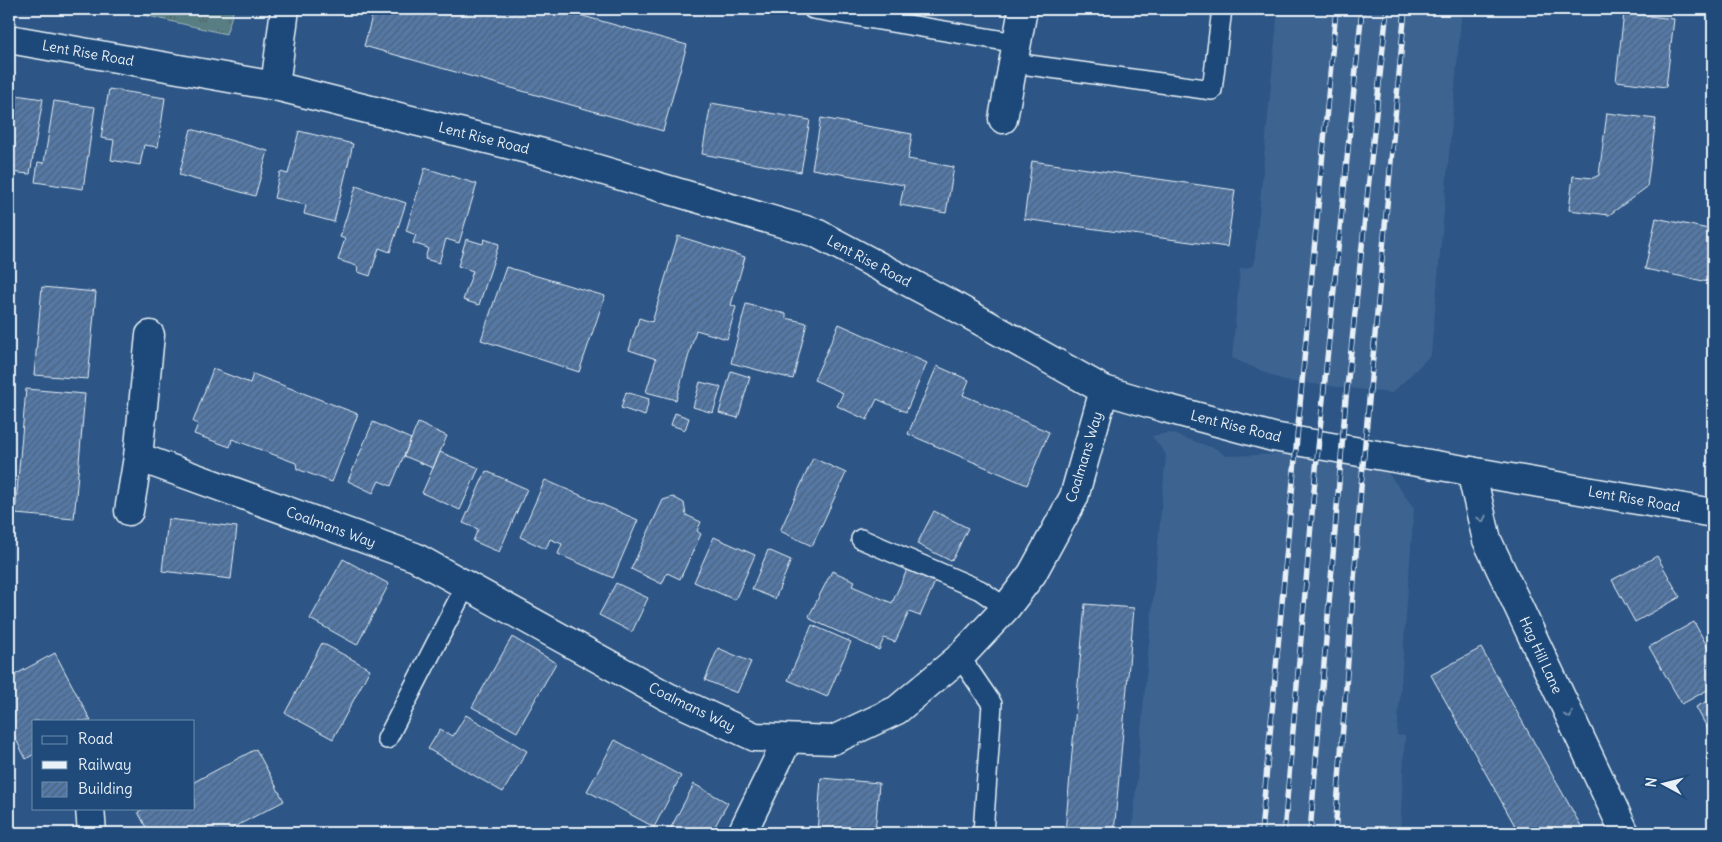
<svg xmlns="http://www.w3.org/2000/svg" width="1722" height="842" font-family="Delius,sans-serif">
<defs>
<pattern id="grass-tufts" width="24" height="20" patternUnits="userSpaceOnUse" patternTransform="scale(1.25)"><rect width="24" height="20" fill="#587d83"/><path d="M3 7l-1-3M5 7V3M7 7l1-3M15 17l-1-3M17 17v-4M19 17l1-3" fill="none" stroke="#506569"/></pattern>
<pattern id="building-hatch" width="6" height="6" patternUnits="userSpaceOnUse" patternTransform="scale(1.25)"><rect width="6" height="6" fill="#5478a5"/><path d="M-1 1l2-2M0 6l6-6M5 7l2-2" fill="none" stroke="#4e627c"/></pattern>
</defs>
<rect width="100%" height="100%" fill="#2d5686"/>
<filter id="ink" filterUnits="userSpaceOnUse"><feTurbulence type="fractalNoise" baseFrequency=".02" numOctaves="2"/><feDisplacementMap in="SourceGraphic" scale="10" xChannelSelector="R" yChannelSelector="G"/><feConvolveMatrix kernelMatrix="1 2 1 2 8 2 1 2 1" color-interpolation-filters="sRGB"/></filter>
<g filter="url(#ink)">
<path fill="#3c6391" d="M 1278,9 L 1462,9 L 1431,355 L 1392,393 L 1285,381 L 1232,358 L 1240,269 L 1254,266 Z
M 1170,433 L 1217,449 L 1226,456 L 1282,454 L 1382,465 L 1414,508 L 1397,735 L 1405,736 L 1400,833 L 1132,833 L 1166,455 L 1152,436 Z"/>
<path fill="url(#grass-tufts)" stroke="#a0b7be" d="M 118,9 L 234,9 L 226,34 Z"/>
<path fill="url(#building-hatch)" stroke="#e8f1f8" d="M 374,9 L 558,9 L 687,45 L 663,131 L 364,46 Z
M 1624,13 L 1674,19 L 1666,87 L 1616,81 Z
M 109,89 L 165,98 L 158,147 L 144,145 L 140,165 L 111,160 L 114,140 L 101,138 Z
M 9,94 L 43,99 L 30,174 L 9,172 Z
M 54,101 L 95,107 L 83,189 L 35,182 L 38,162 L 44,163 Z
M 711,103 L 810,120 L 801,172 L 702,154 Z
M 1607,113 L 1656,119 L 1647,187 L 1609,215 L 1569,210 L 1573,176 L 1593,178 L 1599,175 Z
M 821,118 L 912,134 L 908,159 L 954,167 L 946,213 L 900,205 L 904,185 L 812,169 Z
M 191,129 L 268,151 L 255,196 L 179,175 Z
M 299,131 L 353,144 L 334,222 L 304,214 L 306,205 L 274,198 L 280,172 L 288,174 Z
M 1032,161 L 1235,190 L 1227,247 L 1024,219 Z
M 425,168 L 477,184 L 459,243 L 446,239 L 439,263 L 425,259 L 428,248 L 413,243 L 416,235 L 406,231 Z
M 356,186 L 406,203 L 390,252 L 379,248 L 370,276 L 358,272 L 357,266 L 338,260 L 345,239 L 340,237 Z
M 1656,218 L 1713,230 L 1713,283 L 1645,269 Z
M 678,236 L 745,257 L 731,305 L 736,307 L 727,339 L 696,330 L 676,400 L 646,392 L 656,359 L 629,350 L 639,318 L 652,322 Z
M 466,239 L 483,244 L 484,239 L 499,244 L 479,305 L 463,300 L 473,271 L 458,266 Z
M 506,267 L 605,296 L 579,372 L 481,340 Z
M 42,287 L 96,292 L 88,379 L 34,375 Z
M 746,304 L 786,314 L 786,318 L 807,323 L 793,379 L 731,363 Z
M 839,324 L 927,363 L 906,412 L 877,399 L 867,420 L 837,406 L 843,393 L 814,380 Z
M 937,366 L 969,380 L 963,395 L 1049,432 L 1027,485 L 908,434 Z
M 213,369 L 250,383 L 253,374 L 358,414 L 332,482 L 297,469 L 296,463 L 232,439 L 230,447 L 194,434 L 198,424 L 193,422 Z
M 731,371 L 750,377 L 738,418 L 719,413 Z
M 700,382 L 721,387 L 713,413 L 693,407 Z
M 26,389 L 85,394 L 74,519 L 15,514 Z
M 626,392 L 649,399 L 645,416 L 621,408 Z
M 675,413 L 689,418 L 685,430 L 671,425 Z
M 373,422 L 411,439 L 391,486 L 379,481 L 373,493 L 348,481 Z
M 418,423 L 447,436 L 433,468 L 404,456 Z
M 440,452 L 479,468 L 460,510 L 422,493 Z
M 813,458 L 846,473 L 812,546 L 780,531 Z
M 486,471 L 527,489 L 499,552 L 473,541 L 478,529 L 463,523 Z
M 545,480 L 638,520 L 613,578 L 558,554 L 562,544 L 550,539 L 546,549 L 520,537 Z
M 673,497 L 684,503 L 686,515 L 701,522 L 697,531 L 701,534 L 680,579 L 667,573 L 662,584 L 631,569 L 663,500 Z
M 934,511 L 968,528 L 953,559 L 949,560 L 917,544 Z
M 168,519 L 237,527 L 231,579 L 162,571 Z
M 714,537 L 755,555 L 735,600 L 694,582 Z
M 768,550 L 791,560 L 775,599 L 752,589 Z
M 1657,556 L 1680,597 L 1635,622 L 1612,580 Z
M 343,559 L 389,584 L 357,645 L 310,619 Z
M 907,570 L 935,582 L 920,616 L 909,612 L 895,642 L 884,638 L 879,650 L 812,620 L 809,616 L 832,571 L 855,581 L 852,586 L 892,603 Z
M 616,583 L 648,598 L 632,632 L 599,615 Z
M 1085,604 L 1134,608 L 1114,833 L 1065,833 Z
M 1694,622 L 1713,657 L 1713,687 L 1682,704 L 1649,647 Z
M 812,625 L 851,642 L 827,697 L 788,680 Z
M 512,637 L 556,663 L 517,732 L 472,707 Z
M 322,643 L 370,669 L 333,739 L 285,713 Z
M 718,648 L 751,662 L 737,693 L 705,680 Z
M 1481,648 L 1585,833 L 1519,833 L 1431,675 Z
M 55,653 L 91,721 L 34,721 L 34,754 L 26,759 L 9,726 L 9,678 Z
M 1713,698 L 1713,736 L 1712,737 L 1696,707 Z
M 466,715 L 527,751 L 503,792 L 428,749 L 440,729 L 453,736 Z
M 615,740 L 681,776 L 654,827 L 587,791 Z
M 256,749 L 284,801 L 223,833 L 149,833 L 138,812 L 145,808 L 194,808 L 194,782 Z
M 1713,754 L 1713,772 L 1706,758 Z
M 821,778 L 879,783 L 875,833 L 817,833 Z
M 694,784 L 728,803 L 711,833 L 668,833 Z"/>
<g fill="none" stroke-linecap="round" stroke-linejoin="round">
<g stroke="#e8f1f8" stroke-width="22">
<path id="service" d="M 813,9 L 1017,43
M 1014,63 L 1212,90 L 1222,9
M 861,539 L 980,590 L 1006,608
M 960,657 L 992,704 L 983,833
M 387,739 L 466,585"/>
</g>
<g stroke="#e8f1f8" stroke-width="31">
<path id="minor" d="M 275,86 L 285,9
M 1003,119 L 1023,9
M 138,457 L 415,557 L 668,697 L 755,737 L 833,740 L 897,710 L 960,657 L 1006,608 L 1032,574 L 1074,497 L 1104,390
M 1471,471 L 1487,540 L 1625,833
M 129,511 L 138,457 L 150,335
M 90,808 L 92,833
M 742,833 L 788,739"/>
</g>
<g stroke="#e8f1f8" stroke-width="31">
<path id="tertiary" d="M 9,39 L 275,86 L 543,153 L 816,233 L 954,306 L 1104,390 L 1165,408 L 1273,437 L 1713,513"/>
</g>
<use href="#service" stroke="#1f4a7a" stroke-width="19"/>
<use href="#minor" stroke="#1f4a7a" stroke-width="28"/>
<use href="#tertiary" stroke="#1f4a7a" stroke-width="28"/>
<g stroke="#e8f1f8" stroke-width="5.5">
<path id="rail" d="M 1261,833 L 1336,9
M 1284,833 L 1315,479 L 1362,9
M 1310,833 L 1346,398 L 1387,9
M 1335,833 L 1361,487 L 1405,9"/>
</g>
<use href="#rail" stroke="#1f4a7a" stroke-width="4" stroke-dasharray="11" stroke-linecap="butt"/>
</g>
<defs><path id="oneway-chevron" d="M-2-3.5L2.5 0L-2 3.5" fill="none" stroke-width="1.6" stroke-linecap="round" stroke-linejoin="round" transform="scale(1.25)"/></defs>
<g stroke="#6f8dac">
<use href="#oneway-chevron" transform="translate(1482 519) rotate(77)"/>
<use href="#oneway-chevron" transform="translate(1569 715) rotate(65)"/>
</g>
</g>
<g text-anchor="middle" dominant-baseline="central" stroke-width="5" stroke-linejoin="round" paint-order="stroke">
<g font-size="14" fill="#e8f1f8" stroke="#1f4a7a">
<text transform="translate(88 53) rotate(10)">Lent Rise Road</text>
<text transform="translate(484 138) rotate(14)">Lent Rise Road</text>
<text transform="translate(869 261) rotate(28)">Lent Rise Road</text>
<text transform="translate(1236 426) rotate(14)">Lent Rise Road</text>
<text transform="translate(1084 457) rotate(-73)">Coalmans Way</text>
<text transform="translate(1634 499) rotate(10)">Lent Rise Road</text>
<text transform="translate(331 527) rotate(20)">Coalmans Way</text>
<text transform="translate(1541 655) rotate(65)">Hag Hill Lane</text>
<text transform="translate(692 707) rotate(26)">Coalmans Way</text>
</g>
</g>
<rect width="1722" height="842" fill="none" stroke="#1f4a7a" stroke-width="30"/>
<rect x="15" y="15" width="1692" height="812" fill="none" stroke="#e8f1f8" stroke-width="2" filter="url(#ink)"/>
<rect x="32" y="720" width="162" height="90" fill="#1f4a7a" stroke="#6f8dac"/>
<rect x="42" y="736" width="25" height="8" fill="#1f4a7a" stroke="#6f8dac"/>
<text x="78" y="744" font-size="15" fill="#e8f1f8">Road</text>
<rect x="42" y="761" width="25" height="8" fill="#e8f1f8" stroke="#6f8dac"/>
<text x="78" y="770" font-size="15" fill="#e8f1f8">Railway</text>
<rect x="42" y="782" width="25" height="15" fill="url(#building-hatch)" stroke="#6f8dac"/>
<text x="78" y="794" font-size="15" fill="#e8f1f8">Building</text>
<g transform="translate(1664 784) rotate(277)" stroke="#1f4a7a" stroke-width="4" paint-order="stroke">
<path d="M0-4L9 19L0 12L-9 19Z" fill="#e8f1f8"/>
<text y="-8" font-size="14" font-weight="bold" text-anchor="middle" fill="#e8f1f8">N</text>
</g>
</svg>
